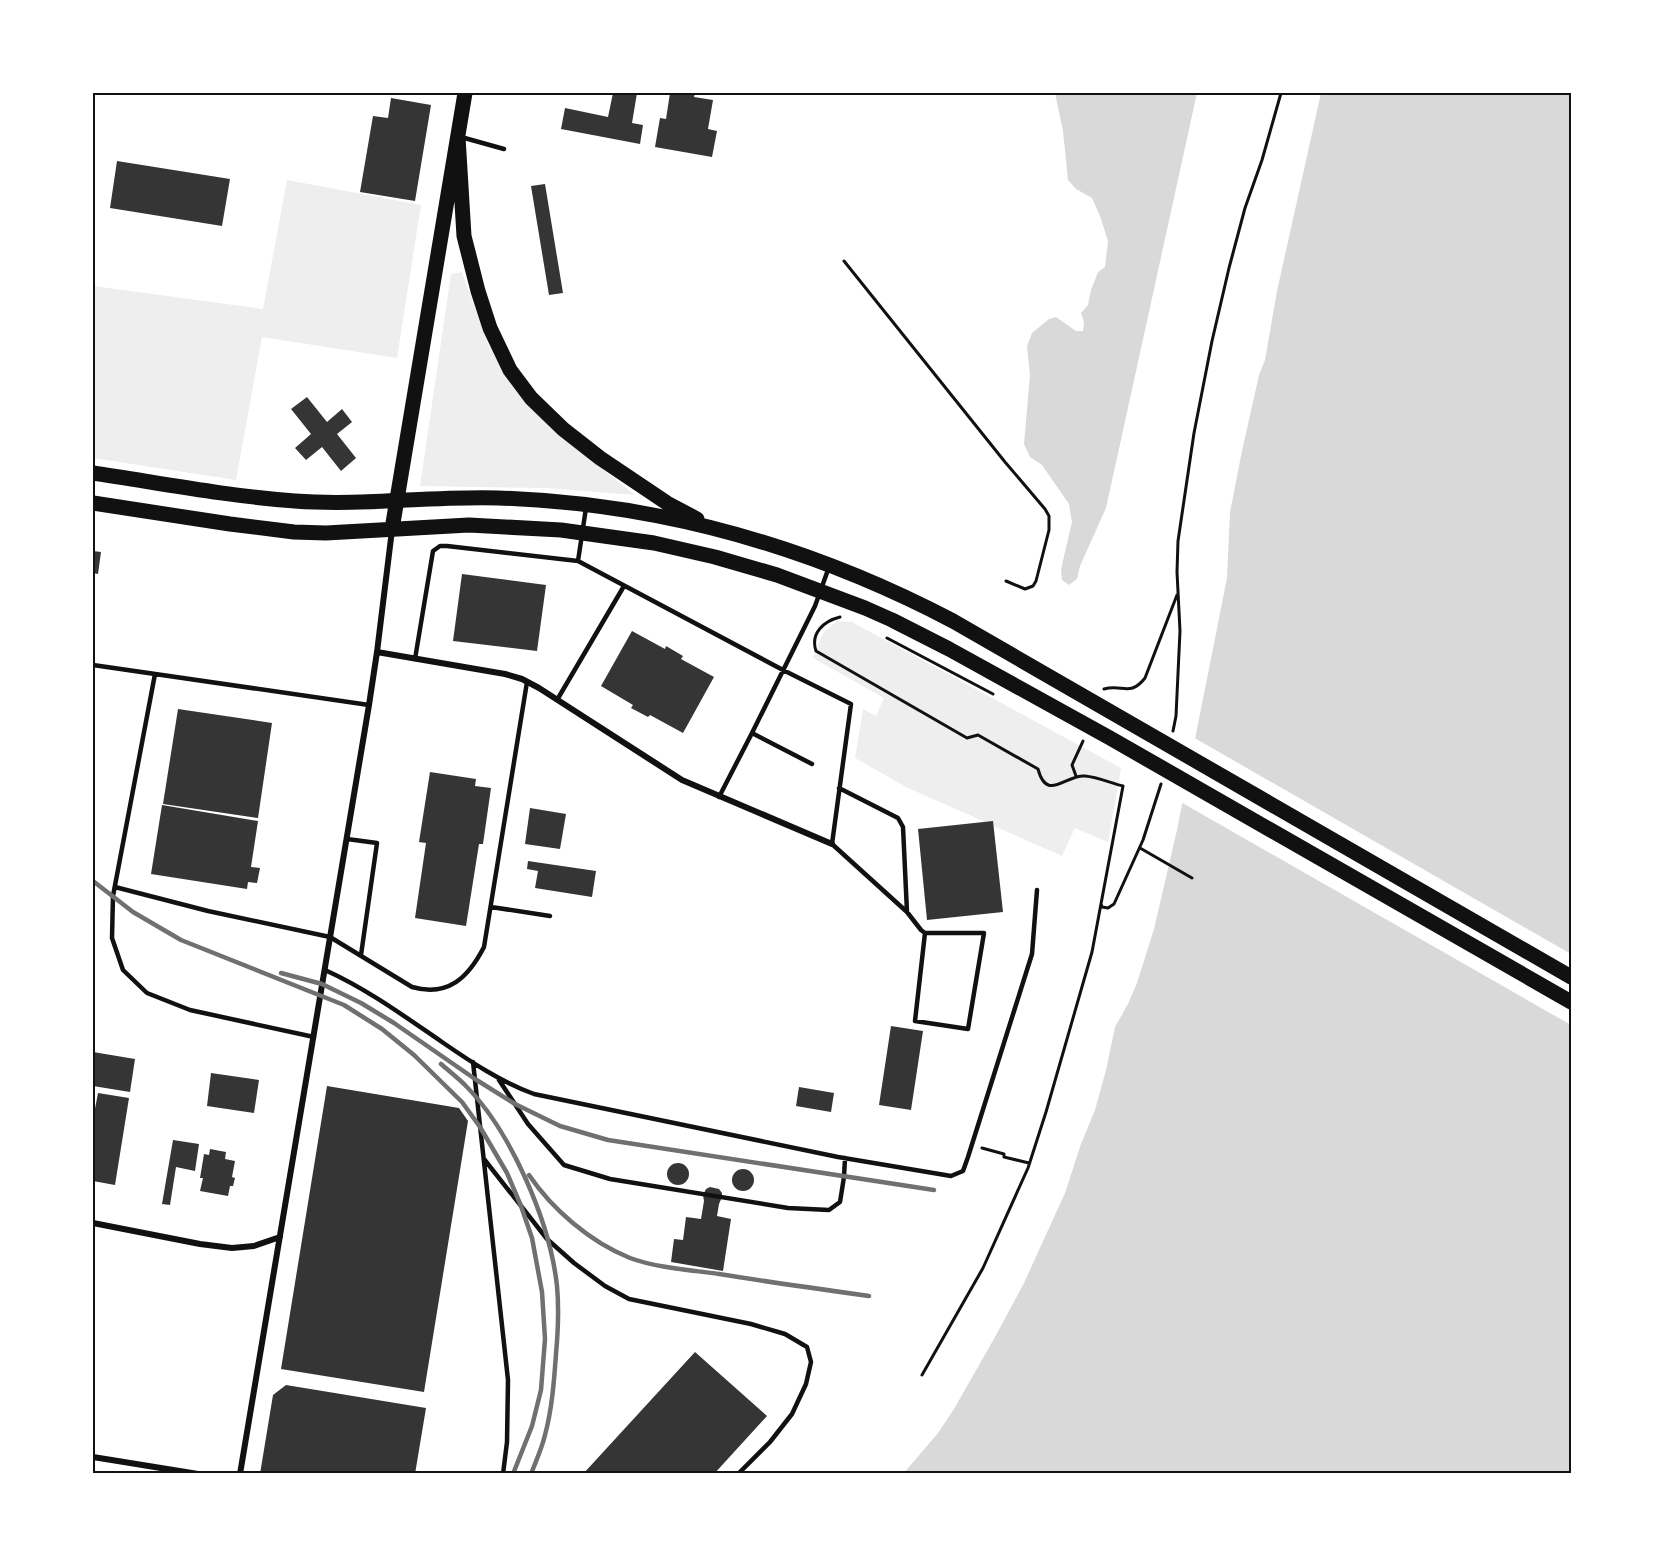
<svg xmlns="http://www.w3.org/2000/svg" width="1664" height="1567" font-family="'Asap Condensed',sans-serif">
<rect width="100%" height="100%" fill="#fff"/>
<path fill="#eee" d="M 287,180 L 421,205 L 397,358 L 262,337 L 236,480 L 93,458 L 93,286 L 263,309 Z
M 462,272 L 488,344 L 517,387 L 550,427 L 635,495 L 547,488 L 420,486 L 451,274 Z
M 837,621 L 852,622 L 1121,768 L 1108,842 L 1075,828 L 1062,856 L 908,788 L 855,758 L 863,709 L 876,716 L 884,698 L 813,658 L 823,633 Z"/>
<path fill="#d9d9d9" d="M 1055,93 L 1197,93 L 1106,508 L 1080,566 L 1077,579 L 1069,585 L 1062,580 L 1061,570 L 1064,556 L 1072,522 L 1069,504 L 1042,465 L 1030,457 L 1024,444 L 1030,375 L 1027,346 L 1032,333 L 1049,319 L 1056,317 L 1076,331 L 1083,331 L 1084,322 L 1081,313 L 1088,305 L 1091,290 L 1098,272 L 1105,267 L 1108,241 L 1100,216 L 1092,198 L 1076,189 L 1068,180 L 1063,131 Z
M 1321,93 L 1571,93 L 1571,1474 L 903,1474 L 938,1433 L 954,1409 L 995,1337 L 1024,1283 L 1065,1193 L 1081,1144 L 1095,1110 L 1106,1070 L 1115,1027 L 1128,1004 L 1137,983 L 1154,929 L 1177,830 L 1220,613 L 1227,578 L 1230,512 L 1242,451 L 1259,375 L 1265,360 L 1277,291 Z"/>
<path fill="#fff" d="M 1191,736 L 1571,954 L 1571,1025 L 1179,801 Z"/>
<path fill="#353535" d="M 613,93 L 637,93 L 632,123 L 643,125 L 640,144 L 561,129 L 565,108 L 608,117 Z
M 670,93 L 695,93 L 694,97 L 713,100 L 708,129 L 717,131 L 712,157 L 655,147 L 660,118 L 666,119 Z
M 391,98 L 431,105 L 415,201 L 360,192 L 373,116 L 388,118 Z
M 117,161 L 230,179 L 222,226 L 110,208 Z
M 545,184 L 563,293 L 549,295 L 531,186 Z
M 307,397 L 327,422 L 342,409 L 352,422 L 337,434 L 356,458 L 341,471 L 322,447 L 306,460 L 295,448 L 311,434 L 291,409 Z
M 93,551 L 101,552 L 98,574 L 93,573 Z
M 462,574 L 546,585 L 537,651 L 453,641 Z
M 632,631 L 665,649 L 666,646 L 683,656 L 681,659 L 714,677 L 683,733 L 650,715 L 648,717 L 631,708 L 633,705 L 601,686 Z
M 178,709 L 272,723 L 258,818 L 163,804 Z
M 430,772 L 476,779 L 475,786 L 491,788 L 483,844 L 479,844 L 466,926 L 415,918 L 426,843 L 419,842 Z
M 162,805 L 258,821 L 251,867 L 260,868 L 257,883 L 248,882 L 247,889 L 151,874 Z
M 530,808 L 566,814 L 560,849 L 525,844 Z
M 993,821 L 1003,912 L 927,920 L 918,829 Z
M 528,861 L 596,871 L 592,897 L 535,888 L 538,871 L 527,869 Z
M 891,1026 L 923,1031 L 911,1110 L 879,1105 Z
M 93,1052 L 135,1059 L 130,1092 L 93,1086 Z
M 211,1073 L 259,1080 L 254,1113 L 207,1106 Z
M 327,1086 L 459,1108 L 468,1121 L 424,1392 L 281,1369 Z
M 799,1087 L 834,1093 L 831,1112 L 796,1106 Z
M 98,1093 L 129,1098 L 115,1185 L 93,1181 L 93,1119 Z
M 173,1140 L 199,1144 L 195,1171 L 176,1167 L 170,1205 L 162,1204 Z
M 210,1149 L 226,1152 L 225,1159 L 235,1161 L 232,1177 L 235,1178 L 233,1186 L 230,1186 L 228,1196 L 200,1191 L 203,1178 L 200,1178 L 204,1154 L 209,1155 Z
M667 1174a11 11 0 1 1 22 0a11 11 0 1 1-22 0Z
M732 1180a11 11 0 1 1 22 0a11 11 0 1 1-22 0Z
M 710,1187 L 719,1189 L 722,1193 L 722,1197 L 719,1204 L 717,1216 L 731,1219 L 723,1271 L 671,1262 L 674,1239 L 683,1240 L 686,1217 L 701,1219 L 704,1201 L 703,1195 L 706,1189 Z
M 695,1352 L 767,1416 L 714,1474 L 583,1474 Z
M 286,1385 L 426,1408 L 415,1474 L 260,1474 L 273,1395 Z"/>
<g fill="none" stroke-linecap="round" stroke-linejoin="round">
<path stroke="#111" stroke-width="3" d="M 844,261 L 1005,462 L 1045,509 L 1049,516 L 1049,530 L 1036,581 L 1033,586 L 1025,589 L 1006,581
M 840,617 C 824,621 810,633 816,651 L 967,738 L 978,735 L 1038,769 C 1047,803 1066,774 1085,776 C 1097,777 1111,783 1123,786 L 1092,952 L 1046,1112 L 1028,1168 L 983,1268 L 922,1375
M 887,638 L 993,694
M 1104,689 C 1123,684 1130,697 1145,678 L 1177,595
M 1173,731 L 1176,716 L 1180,631 L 1177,572 L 1178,541 L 1194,433 L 1212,341 L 1229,268 L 1245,208 L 1262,160 L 1281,93
M 1076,776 L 1072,765 L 1083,741
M 1140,848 L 1192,878
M 1101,904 L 1102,907 L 1108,908 L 1114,904 L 1143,840 L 1161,784
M 982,1148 L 1004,1154 L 1004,1157 L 1029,1163"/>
<path stroke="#111" stroke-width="4.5" d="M 461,137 L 504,149
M 578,561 L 586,508
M 415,659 L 433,551 L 440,546 L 447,546 L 578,561 L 783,670 L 851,704 L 832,844 L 907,912 L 903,827 L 898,818 L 839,788
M 93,665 L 369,705
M 155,674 L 113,896 L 112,938 L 123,970 L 147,993 L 190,1010 L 314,1037
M 557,700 L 624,586
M 812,764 L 752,733 L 815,606 L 829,567
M 719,797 L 752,733
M 347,839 L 377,843 L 361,955
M 115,887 L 208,911 L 330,937 L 412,987 C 448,997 468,978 484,947 L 527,682
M 491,907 L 550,916
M 907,912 L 921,930 L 925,933 L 984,933 L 968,1029 L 915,1021 L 925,933
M 325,970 C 367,989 404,1016 442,1042 C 471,1062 501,1082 534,1094 L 838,1157 L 951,1176 L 963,1171 L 968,1157 L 1032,954 L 1037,890
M 473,1062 L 508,1380 L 507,1442 L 503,1474
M 499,1080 L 528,1124 L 564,1165 L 610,1179 L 788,1208 L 829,1210 L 840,1202 L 844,1177 L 845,1158
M 484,1159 L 547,1239 L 574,1263 L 605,1286 L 629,1299 L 751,1324 L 785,1334 L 807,1347 L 811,1362 L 806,1384 L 792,1414 L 770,1442 L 738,1474"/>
<path stroke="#111" stroke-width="6" d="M 377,652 L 505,674 L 522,679 L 539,688 L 682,780 L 832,844
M 93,1223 L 200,1244 L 232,1248 L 254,1246 L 280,1237
M 93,1457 L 198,1474
M 240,1474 L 369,705 L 377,652 L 392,530"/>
<path stroke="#111" stroke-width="15" d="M 458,137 L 464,236 L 478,291 L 490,328 L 510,370 L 531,398 L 563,429 L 600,458 L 667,503 L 697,519
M 93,473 C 160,483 227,496 295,501 C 362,506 430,496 498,498 C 658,503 812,547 953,621 L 1571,977
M 93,503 L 230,524 L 294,532 L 326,533 L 469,525 L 561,530 L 654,543 L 715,557 L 777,575 L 865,608 L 892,620 L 949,649 L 1110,738 L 1571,1002
M 392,529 L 465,93"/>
<path stroke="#707070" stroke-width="4.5" d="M 93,881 L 133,912 L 181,940 L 344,1005 L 382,1029 L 414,1055 L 462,1102 L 480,1127 L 507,1173 L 521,1206 L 532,1238 L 542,1292 L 545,1339 L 541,1390 L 532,1426 L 513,1474
M 281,973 L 322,984 L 361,1003 L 394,1023 L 475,1079 L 515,1104 L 560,1126 L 608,1140 L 934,1190
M 441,1064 C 449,1071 458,1078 465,1085 C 511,1131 550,1222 557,1286 C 559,1308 558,1332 556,1354 C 554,1382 552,1409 545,1435 C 542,1448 536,1461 531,1474
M 529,1175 C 552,1209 590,1242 630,1258 C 657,1268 691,1270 719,1274 C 769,1282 819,1289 869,1296"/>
</g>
<rect width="1664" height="1567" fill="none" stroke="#ffffff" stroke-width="189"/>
<rect x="94" y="94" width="1476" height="1378" fill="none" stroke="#111" stroke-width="2"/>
</svg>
